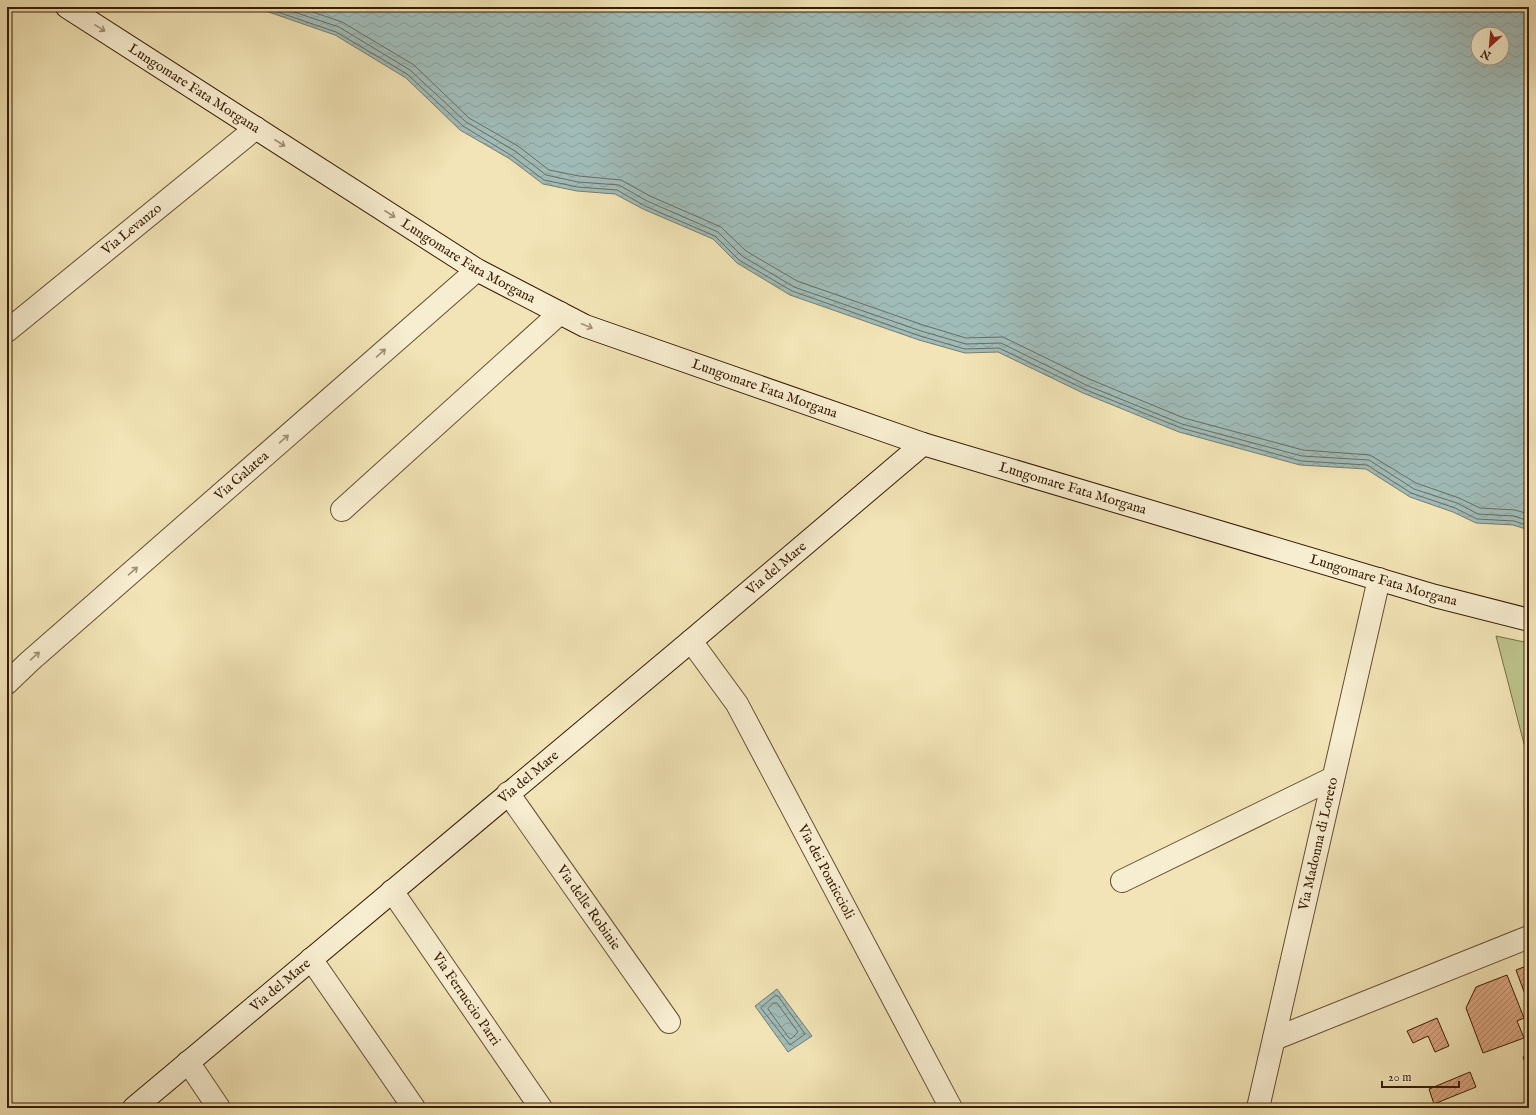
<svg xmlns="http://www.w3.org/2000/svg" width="1536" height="1115" font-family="'IM FELL English',serif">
<defs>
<pattern id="water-waves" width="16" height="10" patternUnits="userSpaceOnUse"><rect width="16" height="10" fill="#a0bcb9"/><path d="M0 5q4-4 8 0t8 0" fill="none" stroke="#8ba19d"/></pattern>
<pattern id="building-hatch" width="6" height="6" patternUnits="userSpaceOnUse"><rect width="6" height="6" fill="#dba682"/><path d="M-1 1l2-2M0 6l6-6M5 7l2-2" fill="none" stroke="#b38668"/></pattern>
</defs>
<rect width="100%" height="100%" fill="#f2e4b6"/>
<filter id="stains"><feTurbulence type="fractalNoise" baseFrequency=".005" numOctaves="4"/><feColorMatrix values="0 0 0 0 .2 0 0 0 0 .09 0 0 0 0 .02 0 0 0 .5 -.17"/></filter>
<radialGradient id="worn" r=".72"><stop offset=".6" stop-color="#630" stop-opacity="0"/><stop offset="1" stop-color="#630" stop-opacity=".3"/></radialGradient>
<path fill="#bdc48c" stroke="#7a7048" d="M 1496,636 L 1529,643 L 1529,763 Z"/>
<path fill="url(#water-waves)" stroke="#767c70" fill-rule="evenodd" d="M 254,7 L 1529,7 L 1529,530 L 1513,525 L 1476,523 L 1453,512 L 1410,497 L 1366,469 L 1300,465 L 1179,432 L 1083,393 L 998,352 L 965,353 L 919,340 L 790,295 L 737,263 L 713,239 L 643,209 L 615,194 L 577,191 L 543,184 L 510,159 L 460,130 L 406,78 L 335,35 ZM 1478,34 L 1502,34 L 1502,58 L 1478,58 Z
M 777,989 L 812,1036 L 788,1052 L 755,1006 Z"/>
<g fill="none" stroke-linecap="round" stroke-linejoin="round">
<path stroke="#6c6c5e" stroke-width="1" d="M 263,7 L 336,32 L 407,74 L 463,126 L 512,156 L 544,180 L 578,187 L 617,190 L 645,206 L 715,236 L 739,260 L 792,291 L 920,336 L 965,349 L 999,348 L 1084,389 L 1181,428 L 1301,461 L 1367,465 L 1411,493 L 1455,508 L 1477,519 L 1514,521 L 1529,526
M 279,7 L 339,27 L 410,70 L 466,122 L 515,151 L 546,175 L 578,182 L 619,185 L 647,201 L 718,232 L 742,256 L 794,287 L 921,331 L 966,344 L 1001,343 L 1086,385 L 1182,424 L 1302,456 L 1369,460 L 1414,489 L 1457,503 L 1478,514 L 1514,516 L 1529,521
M 298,7 L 342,22 L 414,65 L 469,118 L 518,146 L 549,170 L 579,176 L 621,180 L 650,196 L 721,227 L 746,251 L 797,281 L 923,325 L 966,338 L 1003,337 L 1089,379 L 1184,418 L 1303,450 L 1370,455 L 1416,483 L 1459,498 L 1480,508 L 1515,510 L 1529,514
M 775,996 L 778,996 L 805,1034 L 790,1045 L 761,1008 Z
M 774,1003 L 777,1003 L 798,1032 L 791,1039 L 789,1038 L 768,1009 Z"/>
</g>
<path fill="url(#building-hatch)" stroke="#381b03" d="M 1529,965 L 1529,1005 L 1516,970 Z
M 1507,975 L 1524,1018 L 1517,1021 L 1524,1038 L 1483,1053 L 1466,1008 L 1476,987 Z
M 1437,1018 L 1449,1046 L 1435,1052 L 1428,1036 L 1413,1043 L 1407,1031 Z
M 1529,1055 L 1529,1073 L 1523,1057 Z
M 1470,1072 L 1476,1087 L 1434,1104 L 1429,1089 Z"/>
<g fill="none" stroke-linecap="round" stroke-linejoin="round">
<g stroke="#664d30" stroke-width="24">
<g id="street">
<path id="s1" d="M 7,331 L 256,128"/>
<path d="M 342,510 L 560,313"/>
<path id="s2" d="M 691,641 L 737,704 L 951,1108"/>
<path id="s3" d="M 7,683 L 30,661 L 477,270"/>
<path id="s4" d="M 508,793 L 669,1022"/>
<path d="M 1122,881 L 1333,778"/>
<path id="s5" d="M 392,891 L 541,1108"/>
<path d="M 311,959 L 414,1108"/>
<path d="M 1274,1039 L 1529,937"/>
<path d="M 188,1062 L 219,1108"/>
<path id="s6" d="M 1258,1108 L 1379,579"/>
</g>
</g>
<g stroke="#381b03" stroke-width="24">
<g id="secondary">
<path id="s7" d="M 67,7 L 477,270 L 585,326 L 923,444 L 1435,596 L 1529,620"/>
<path id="s8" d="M 134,1108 L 691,641 L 923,444"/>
</g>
</g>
<use href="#street" stroke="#f7edd0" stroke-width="22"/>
<use href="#secondary" stroke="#f7edd0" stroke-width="22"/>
</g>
<defs><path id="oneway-shaft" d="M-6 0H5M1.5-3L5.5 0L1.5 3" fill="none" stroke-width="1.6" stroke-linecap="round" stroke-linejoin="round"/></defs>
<g stroke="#a18e74">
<use href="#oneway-shaft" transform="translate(100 28) rotate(32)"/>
<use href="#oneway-shaft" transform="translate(280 143) rotate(33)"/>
<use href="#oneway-shaft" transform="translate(390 214) rotate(33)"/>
<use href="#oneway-shaft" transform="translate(587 326) rotate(22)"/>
<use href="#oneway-shaft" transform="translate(381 353) rotate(-41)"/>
<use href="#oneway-shaft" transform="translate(284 439) rotate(-41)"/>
<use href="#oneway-shaft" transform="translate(133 571) rotate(-41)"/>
<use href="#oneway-shaft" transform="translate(35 656) rotate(-41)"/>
</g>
<g text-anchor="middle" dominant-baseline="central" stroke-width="3" stroke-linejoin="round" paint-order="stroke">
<g font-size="14" fill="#381b03" stroke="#f7edd0">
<text stroke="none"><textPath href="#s7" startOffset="151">Lungomare Fata Morgana</textPath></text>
<text stroke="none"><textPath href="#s1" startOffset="161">Via Levanzo</textPath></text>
<text stroke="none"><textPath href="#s7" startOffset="475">Lungomare Fata Morgana</textPath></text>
<text stroke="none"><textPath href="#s7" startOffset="799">Lungomare Fata Morgana</textPath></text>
<text stroke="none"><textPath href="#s3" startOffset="313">Via Galatea</textPath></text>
<text stroke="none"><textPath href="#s7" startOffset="1123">Lungomare Fata Morgana</textPath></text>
<text stroke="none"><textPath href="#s8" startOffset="839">Via del Mare</textPath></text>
<text stroke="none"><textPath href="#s7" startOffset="1447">Lungomare Fata Morgana</textPath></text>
<text stroke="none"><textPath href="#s8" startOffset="515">Via del Mare</textPath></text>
<text stroke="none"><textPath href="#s6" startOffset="271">Via Madonna di Loreto</textPath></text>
<text stroke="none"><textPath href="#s2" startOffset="268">Via dei Ponticcioli</textPath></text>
<text stroke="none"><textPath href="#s4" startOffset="140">Via delle Robinie</textPath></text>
<text stroke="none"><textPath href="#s8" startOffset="191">Via del Mare</textPath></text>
<text stroke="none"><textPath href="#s5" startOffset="131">Via Ferruccio Parri</textPath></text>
</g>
</g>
<rect width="1536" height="1115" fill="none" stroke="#f2e4b6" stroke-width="24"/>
<rect x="8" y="8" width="1520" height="1099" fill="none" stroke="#381b03" stroke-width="2"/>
<rect x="12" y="12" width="1512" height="1091" fill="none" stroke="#381b03"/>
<g transform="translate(1490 46) rotate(206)"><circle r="19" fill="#f7edd0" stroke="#ab997e"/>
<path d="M0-3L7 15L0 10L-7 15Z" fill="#8f2418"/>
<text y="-6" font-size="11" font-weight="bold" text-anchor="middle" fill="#381b03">N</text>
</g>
<path d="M1382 1081v6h77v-6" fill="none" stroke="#381b03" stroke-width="2"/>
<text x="1388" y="1081" font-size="12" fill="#381b03" stroke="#f7edd0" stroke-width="3" paint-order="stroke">20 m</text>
<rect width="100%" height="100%" filter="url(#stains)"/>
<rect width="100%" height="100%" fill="url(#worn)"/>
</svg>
